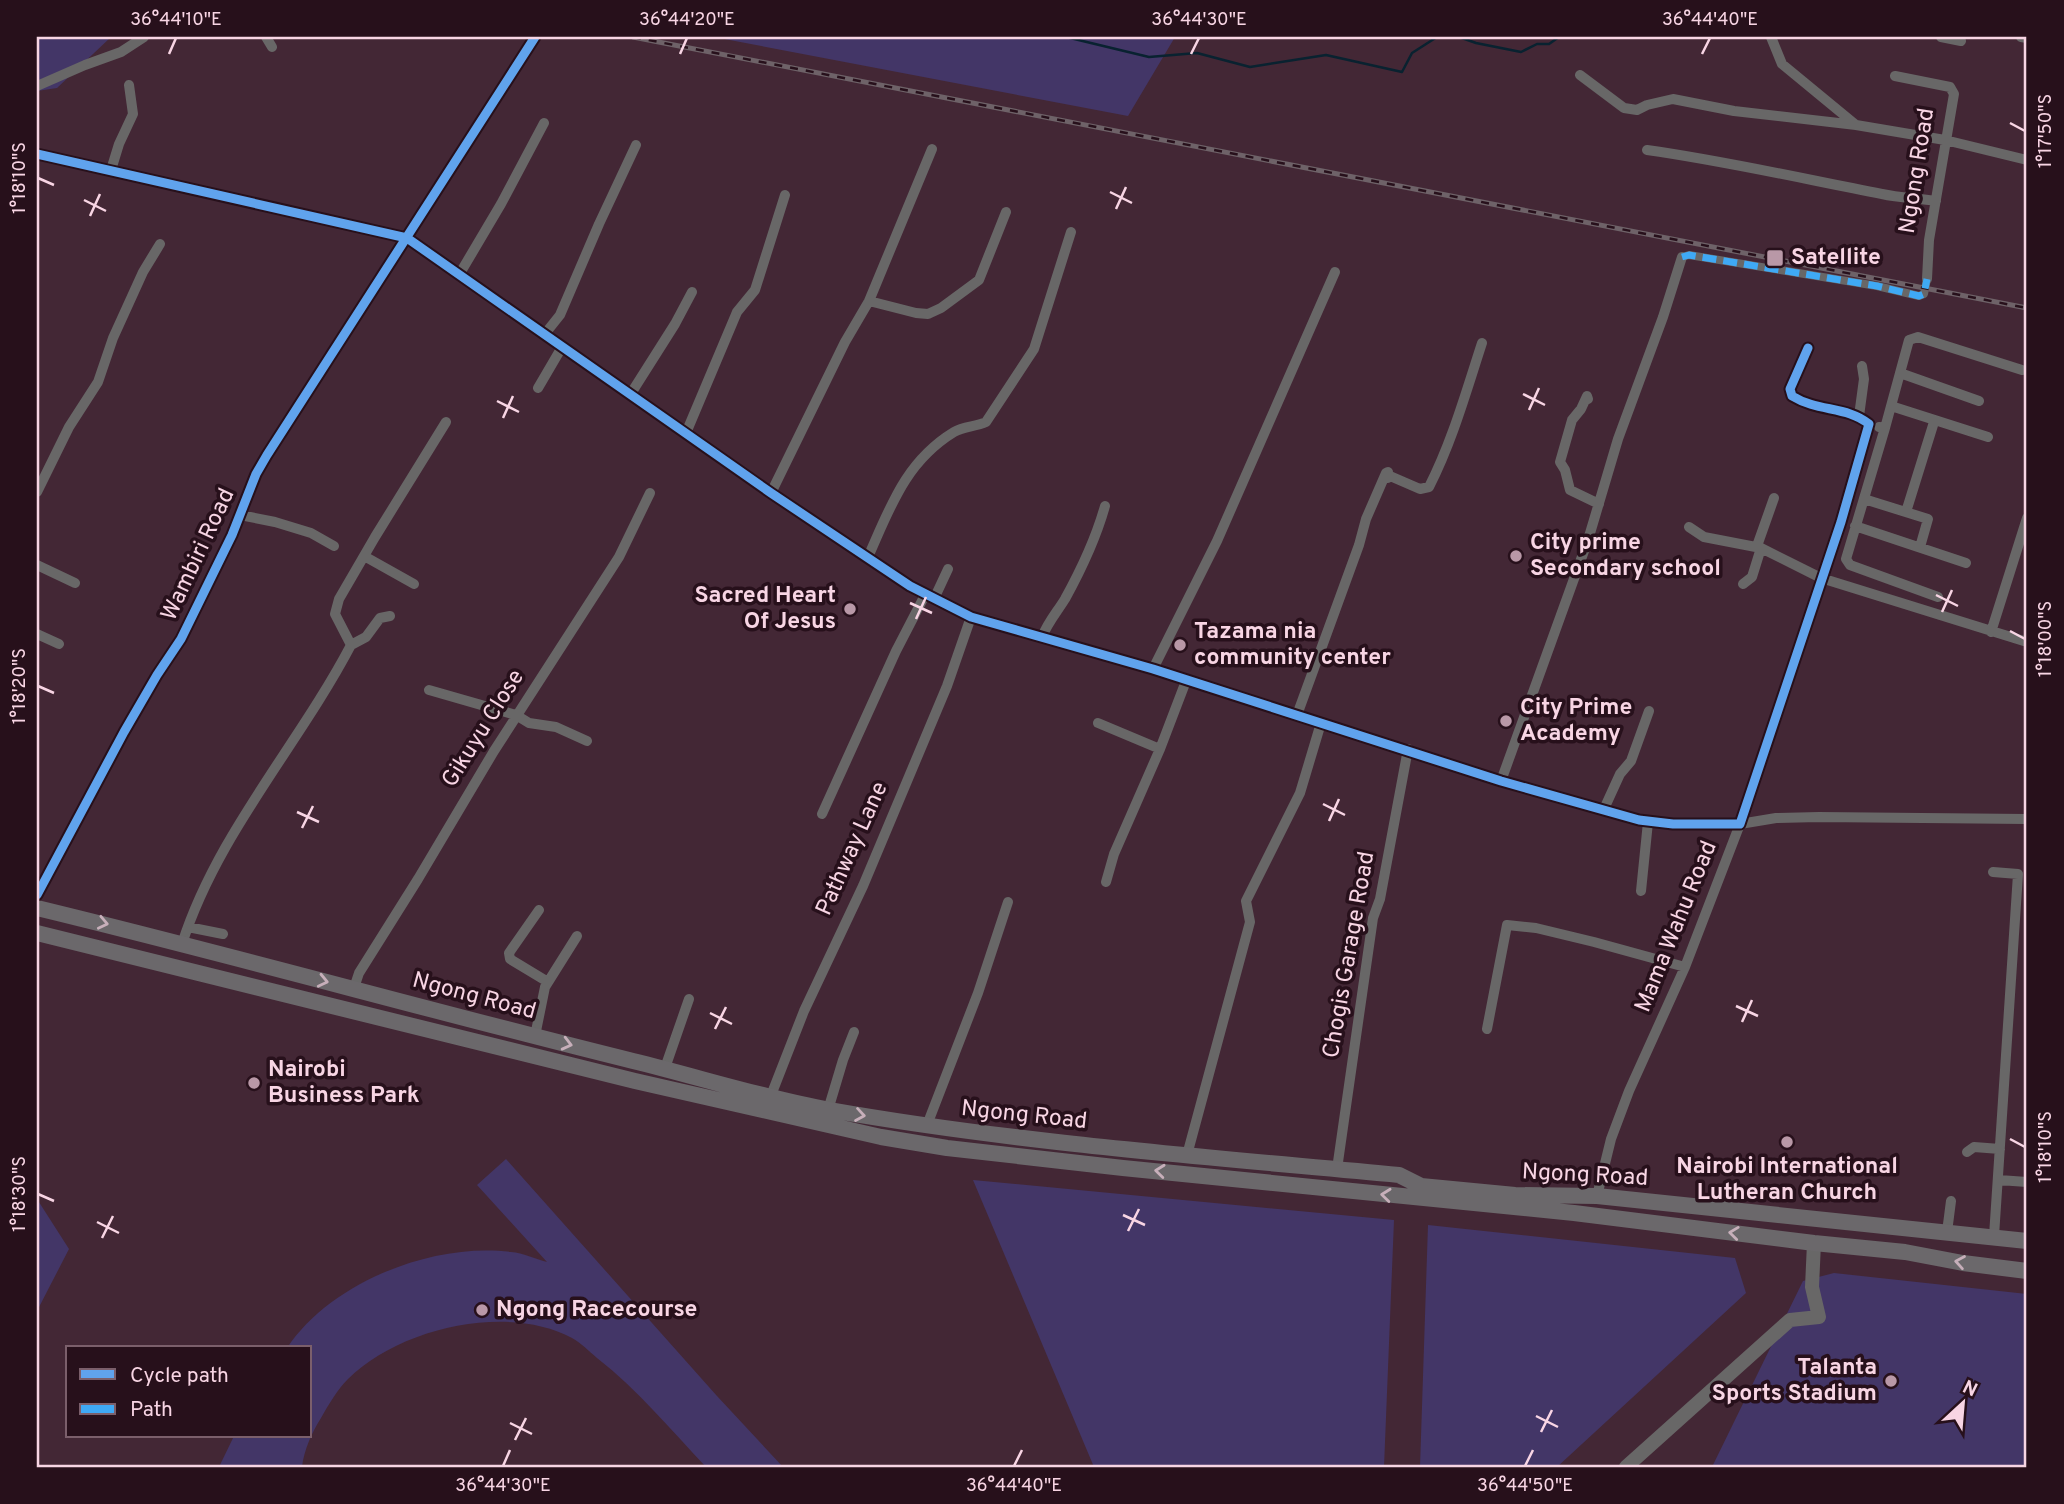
<svg xmlns="http://www.w3.org/2000/svg" width="2064" height="1504" font-family="Overpass,sans-serif">
<rect width="100%" height="100%" fill="#432735"/>
<path fill="#433667" d="M 37,37 L 111,37 L 57,88 L 37,91 Z
M 714,37 L 1175,37 L 1128,116 Z
M 506,1159 L 717,1396 L 783,1467 L 706,1467 C 671,1430 638,1390 597,1358 C 589,1351 581,1343 572,1338 C 508,1303 399,1328 348,1379 C 337,1390 329,1404 321,1418 C 312,1432 304,1450 302,1467 L 219,1467 L 234,1436 L 310,1436 L 310,1348 L 287,1348 C 331,1282 433,1242 511,1252 C 523,1253 535,1259 547,1262 L 477,1185 Z
M 973,1180 L 1394,1220 L 1384,1467 L 1094,1467 Z
M 37,1199 L 69,1249 L 37,1311 Z
M 1428,1225 L 1735,1258 L 1746,1293 L 1557,1467 L 1420,1467 Z
M 1834,1273 L 2027,1294 L 2027,1467 L 1712,1467 L 1803,1281 Z"/>
<g fill="none" stroke-linecap="round" stroke-linejoin="round">
<path stroke="#092230" stroke-width="2.5" d="M 1066,37 L 1149,57 L 1197,53 L 1250,67 L 1326,55 L 1402,72 L 1412,53 L 1437,37
M 1459,37 L 1476,43 L 1521,52 L 1537,44 L 1549,44 L 1559,37"/>
<path stroke="#686767" stroke-width="8" d="M 1682,257 L 1689,255 L 1877,286 L 1919,296 L 1924,294 L 1927,279"/>
<path stroke="#686767" stroke-width="10" d="M 266,37 L 272,47
M 1771,37 L 1782,64 L 1856,125
M 1941,37 L 1961,41
M 2021,37 L 2027,38
M 1580,75 L 1624,108 L 1637,110 L 1647,105 L 1673,99 L 1734,111 L 1856,125 L 1945,140 L 2027,160
M 1895,76 L 1950,87 L 1954,94 L 1929,240 L 1927,279
M 37,86 L 85,65 L 121,52 L 144,37
M 1647,150 C 1726,161 1804,179 1882,194 C 1900,198 1918,198 1936,201
M 37,154 L 407,238 L 771,493 L 910,586 L 971,617 L 1153,669 L 1501,781 L 1639,820 L 1673,824 L 1740,824 L 1841,522 L 1869,424 C 1847,406 1818,412 1792,396 L 1790,389 L 1808,348
M 111,170 L 119,144 L 133,114 L 129,85
M 459,275 L 501,204 L 544,123
M 869,301 L 916,313 L 928,314 L 941,308 L 979,280 L 1006,212
M 544,335 L 560,315 L 599,224 L 636,145
M 1900,373 L 1979,401
M 538,388 L 562,347
M 630,395 L 675,324 L 692,292
M 1588,399 L 1587,396 L 1581,409 L 1572,420 L 1560,462 L 1565,470 L 1570,490 L 1599,504
M 1891,406 L 1988,437
M 1859,416 L 1864,379 L 1862,366
M 1879,427 L 1885,428 L 1909,340 L 1918,337 L 2022,370
M 1885,428 L 1846,559 L 1850,565 L 1938,597
M 686,433 L 737,312 L 755,290 L 785,195
M 37,492 L 69,427 L 98,382 L 113,338 L 143,272 L 160,244
M 771,493 L 845,342 L 869,301 L 932,149
M 1864,499 L 1928,519 L 1920,547
M 1906,512 L 1934,422
M 240,515 L 275,522 L 311,533 L 334,546
M 1855,526 L 1966,563
M 1689,527 L 1704,537 L 1761,548 L 1821,578 L 2027,642
M 1757,546 L 1774,498
M 364,556 L 414,584
M 868,557 C 890,508 905,462 954,432 C 964,426 975,427 986,422 L 1034,349 L 1071,232
M 37,565 L 75,583
M 1743,584 L 1752,577 L 1761,548
M 934,599 L 948,569
M 1991,632 L 2027,518
M 37,634 L 59,644
M 1042,637 C 1048,622 1057,612 1065,599 C 1081,570 1096,538 1105,506
M 351,645 L 366,637 L 380,618 L 390,616
M 1153,669 L 1217,541 L 1335,272
M 429,690 L 516,715 L 529,723 L 556,727 L 587,741
M 1297,715 L 1359,545 L 1366,519 L 1386,473 L 1388,472 L 1388,478 L 1390,476 L 1420,489 L 1429,487 C 1452,442 1466,392 1482,343
M 1098,723 L 1160,749
M 1501,781 L 1588,540 L 1618,439 L 1663,317 L 1682,257
M 1604,809 L 1620,774 L 1631,761 L 1649,711
M 822,814 L 896,651 L 925,595
M 1993,872 L 2018,874 L 1994,1236
M 1106,882 L 1114,854 L 1160,749 L 1186,681
M 1641,891 L 1648,822
M 37,895 L 124,732 L 157,675 L 181,639 L 232,535 L 256,474 L 267,455 L 535,37
M 539,910 L 509,953 L 510,959 L 548,982
M 188,927 L 223,934
M 182,944 C 217,834 298,746 351,645 L 335,614 L 339,599 L 375,537 L 446,422
M 354,988 L 359,973 L 418,879 L 494,751 L 619,557 L 650,493
M 1487,1029 L 1507,925 L 1536,928 L 1594,942 L 1685,967
M 535,1036 L 545,987 L 577,936
M 665,1068 L 689,999
M 770,1098 L 804,1011 L 863,886 L 947,686 L 971,617
M 828,1110 L 843,1060 L 854,1032
M 927,1125 L 978,993 L 1008,902
M 1967,1152 L 1974,1147 L 2000,1149
M 1187,1155 L 1250,922 L 1246,901 L 1300,793 L 1321,723
M 1337,1169 L 1373,918 L 1380,899 L 1408,749
M 1999,1180 L 2027,1182
M 1597,1196 L 1611,1139 L 1629,1091 L 1685,967 L 1740,824 L 1776,818 L 1819,817 L 2027,819
M 1947,1232 L 1951,1201"/>
<path stroke="#686767" stroke-width="14" d="M 1626,1467 L 1790,1320 L 1819,1317 L 1812,1287 L 1814,1243"/>
<path stroke="#6b686b" stroke-width="16" d="M 37,908 C 236,956 434,1012 633,1061 C 699,1077 763,1098 830,1110 C 1018,1143 1209,1157 1399,1175 L 1421,1186 L 1515,1195 L 1597,1196 L 2027,1241
M 37,933 L 635,1081 L 881,1137 L 947,1148 L 1123,1168 L 1574,1213 L 1814,1243 L 1905,1252 L 1963,1263 L 2027,1271"/>
<g stroke="#6e6268" stroke-width="5">
<path id="rail" d="M 633,37 L 2027,308"/>
</g>
<use href="#rail" stroke="#27101b" stroke-width="2.5" stroke-dasharray="8" stroke-linecap="butt"/>
<path stroke="#3fa9f5" stroke-width="7" stroke-dasharray="14 7" stroke-linecap="butt" d="M 1682,257 L 1689,255 L 1877,286 L 1919,296 L 1924,294 L 1927,279"/>
<g stroke="#27101b" stroke-width="13">
<path id="cycleway" d="M 37,154 L 407,238 L 771,493 L 910,586 L 971,617 L 1153,669 L 1501,781 L 1639,820 L 1673,824 L 1740,824 L 1841,522 L 1869,424 C 1847,406 1818,412 1792,396 L 1790,389 L 1808,348
M 37,895 L 124,732 L 157,675 L 181,639 L 232,535 L 256,474 L 267,455 L 535,37"/>
</g>
<use href="#cycleway" stroke="#60a3ed" stroke-width="9"/>
</g>
<defs><path id="oneway-chevron" d="M-2-3.5L2.5 0L-2 3.5" fill="none" stroke-width="1.6" stroke-linecap="round" stroke-linejoin="round" transform="scale(1.75)"/></defs>
<g stroke="#c7afba">
<use href="#oneway-chevron" transform="translate(103 923) rotate(12)"/>
<use href="#oneway-chevron" transform="translate(323 981) rotate(13)"/>
<use href="#oneway-chevron" transform="translate(567 1044) rotate(14)"/>
<use href="#oneway-chevron" transform="translate(860 1115) rotate(9)"/>
<use href="#oneway-chevron" transform="translate(1160 1171) rotate(-174)"/>
<use href="#oneway-chevron" transform="translate(1386 1195) rotate(-174)"/>
<use href="#oneway-chevron" transform="translate(1734 1233) rotate(-173)"/>
<use href="#oneway-chevron" transform="translate(1960 1262) rotate(-170)"/>
</g>
<path fill="none" stroke="#f8d5e4" stroke-width="2.5" d="M 169,54 L 176,38M 680,54 L 687,38M 1191,54 L 1199,38M 1702,54 L 1710,38M 2010,123 L 2025,131M 38,178 L 54,185M 1110,192 L 1132,203M 84,200 L 106,211M 1116,209 L 1126,187M 90,216 L 100,194M 1523,394 L 1545,405M 497,401 L 519,412M 1529,410 L 1539,388M 503,418 L 513,396M 1936,595 L 1958,606M 910,603 L 932,613M 1942,612 L 1952,590M 916,619 L 926,597M 2010,631 L 2025,639M 38,686 L 54,693M 1323,804 L 1345,815M 297,812 L 319,822M 1329,821 L 1339,799M 302,828 L 313,806M 1736,1006 L 1758,1016M 710,1013 L 732,1024M 1742,1022 L 1752,1000M 715,1029 L 726,1007M 2010,1139 L 2025,1147M 38,1194 L 54,1201M 1123,1215 L 1145,1225M 97,1222 L 119,1233M 1128,1231 L 1139,1209M 102,1238 L 113,1216M 1536,1416 L 1558,1427M 510,1423 L 532,1434M 1541,1432 L 1552,1410M 515,1440 L 526,1418M 503,1466 L 510,1450M 1014,1466 L 1022,1450M 1525,1466 L 1533,1450"/>
<g fill="#b998a7" stroke="#27101b" stroke-width="2.5">
<rect x="1766" y="249" width="18" height="18" rx="3.5"/>
<circle cx="1516" cy="556" r="7"/>
<circle cx="850" cy="609" r="7"/>
<circle cx="1180" cy="645" r="7"/>
<circle cx="1506" cy="721" r="7"/>
<circle cx="254" cy="1083" r="7"/>
<circle cx="1787" cy="1142" r="7"/>
<circle cx="482" cy="1310" r="7"/>
<circle cx="1891" cy="1381" r="7"/>
</g>
<g text-anchor="middle" dominant-baseline="central" stroke-width="7" stroke-linejoin="round" paint-order="stroke">
<g font-size="23" fill="#f8d5e4" stroke="#27101b">
<text transform="translate(1918 171) rotate(-81)">Ngong Road</text>
<text transform="translate(199 555) rotate(-65)">Wambiri Road</text>
<text transform="translate(484 729) rotate(-58)">Gikuyu Close</text>
<text transform="translate(853 849) rotate(-66)">Pathway Lane</text>
<text transform="translate(1677 927) rotate(-68)">Mama Wahu Road</text>
<text transform="translate(1350 955) rotate(-80)">Chogis Garage Road</text>
<text transform="translate(474 997) rotate(15)">Ngong Road</text>
<text transform="translate(1024 1116) rotate(6)">Ngong Road</text>
<text transform="translate(1585 1176) rotate(3)">Ngong Road</text>
</g>
<g font-size="23" font-weight="bold" fill="#f8d5e4" stroke="#27101b" text-anchor="start">
<text x="1791" y="258">Satellite</text>
<text x="1530" y="543">City prime<tspan x="1530" dy="26">Secondary school</tspan></text>
<text x="836" y="596" text-anchor="end">Sacred Heart<tspan x="836" dy="26">Of Jesus</tspan></text>
<text x="1194" y="632">Tazama nia<tspan x="1194" dy="26">community center</tspan></text>
<text x="1520" y="708">City Prime<tspan x="1520" dy="26">Academy</tspan></text>
<text x="268" y="1070">Nairobi<tspan x="268" dy="26">Business Park</tspan></text>
<text x="1787" y="1167" text-anchor="middle">Nairobi International<tspan x="1787" dy="26">Lutheran Church</tspan></text>
<text x="496" y="1310">Ngong Racecourse</text>
<text x="1877" y="1368" text-anchor="end">Talanta<tspan x="1877" dy="26">Sports Stadium</tspan></text>
</g>
</g>
<rect width="2064" height="1504" fill="none" stroke="#27101b" stroke-width="77"/>
<rect x="66" y="1346" width="245" height="91" fill="#27101b" stroke="#7b5f6b" stroke-width="2"/>
<rect x="80" y="1369" width="35" height="10" fill="#60a3ed" stroke="#7b5f6b" stroke-width="2"/>
<text x="130" y="1382" font-size="21" fill="#f8d5e4">Cycle path</text>
<rect x="80" y="1404" width="35" height="10" fill="#3fa9f5" stroke="#7b5f6b" stroke-width="2"/>
<text x="130" y="1416" font-size="21" fill="#f8d5e4">Path</text>
<g transform="translate(1963 1403) rotate(26)" stroke="#27101b" stroke-width="5" paint-order="stroke">
<path d="M0-5L12 26L0 18L-12 26Z" fill="#f8d5e4"/>
<text y="-10" font-size="19" font-weight="bold" text-anchor="middle" fill="#f8d5e4">N</text>
</g>
<rect x="38" y="38" width="1987" height="1428" fill="none" stroke="#f8d5e4" stroke-width="2.5"/>
<g font-size="18" text-anchor="middle" fill="#f8d5e4">
<text x="176" y="25">36°44'10"E</text>
<text x="687" y="25">36°44'20"E</text>
<text x="1199" y="25">36°44'30"E</text>
<text x="1710" y="25">36°44'40"E</text>
<text transform="translate(2045 131) rotate(-90)" y="6">1°17'50"S</text>
<text transform="translate(19 178) rotate(-90)" y="6">1°18'10"S</text>
<text transform="translate(2045 639) rotate(-90)" y="6">1°18'00"S</text>
<text transform="translate(19 686) rotate(-90)" y="6">1°18'20"S</text>
<text transform="translate(2045 1147) rotate(-90)" y="6">1°18'10"S</text>
<text transform="translate(19 1194) rotate(-90)" y="6">1°18'30"S</text>
<text x="503" y="1491">36°44'30"E</text>
<text x="1014" y="1491">36°44'40"E</text>
<text x="1525" y="1491">36°44'50"E</text>
</g>
</svg>
